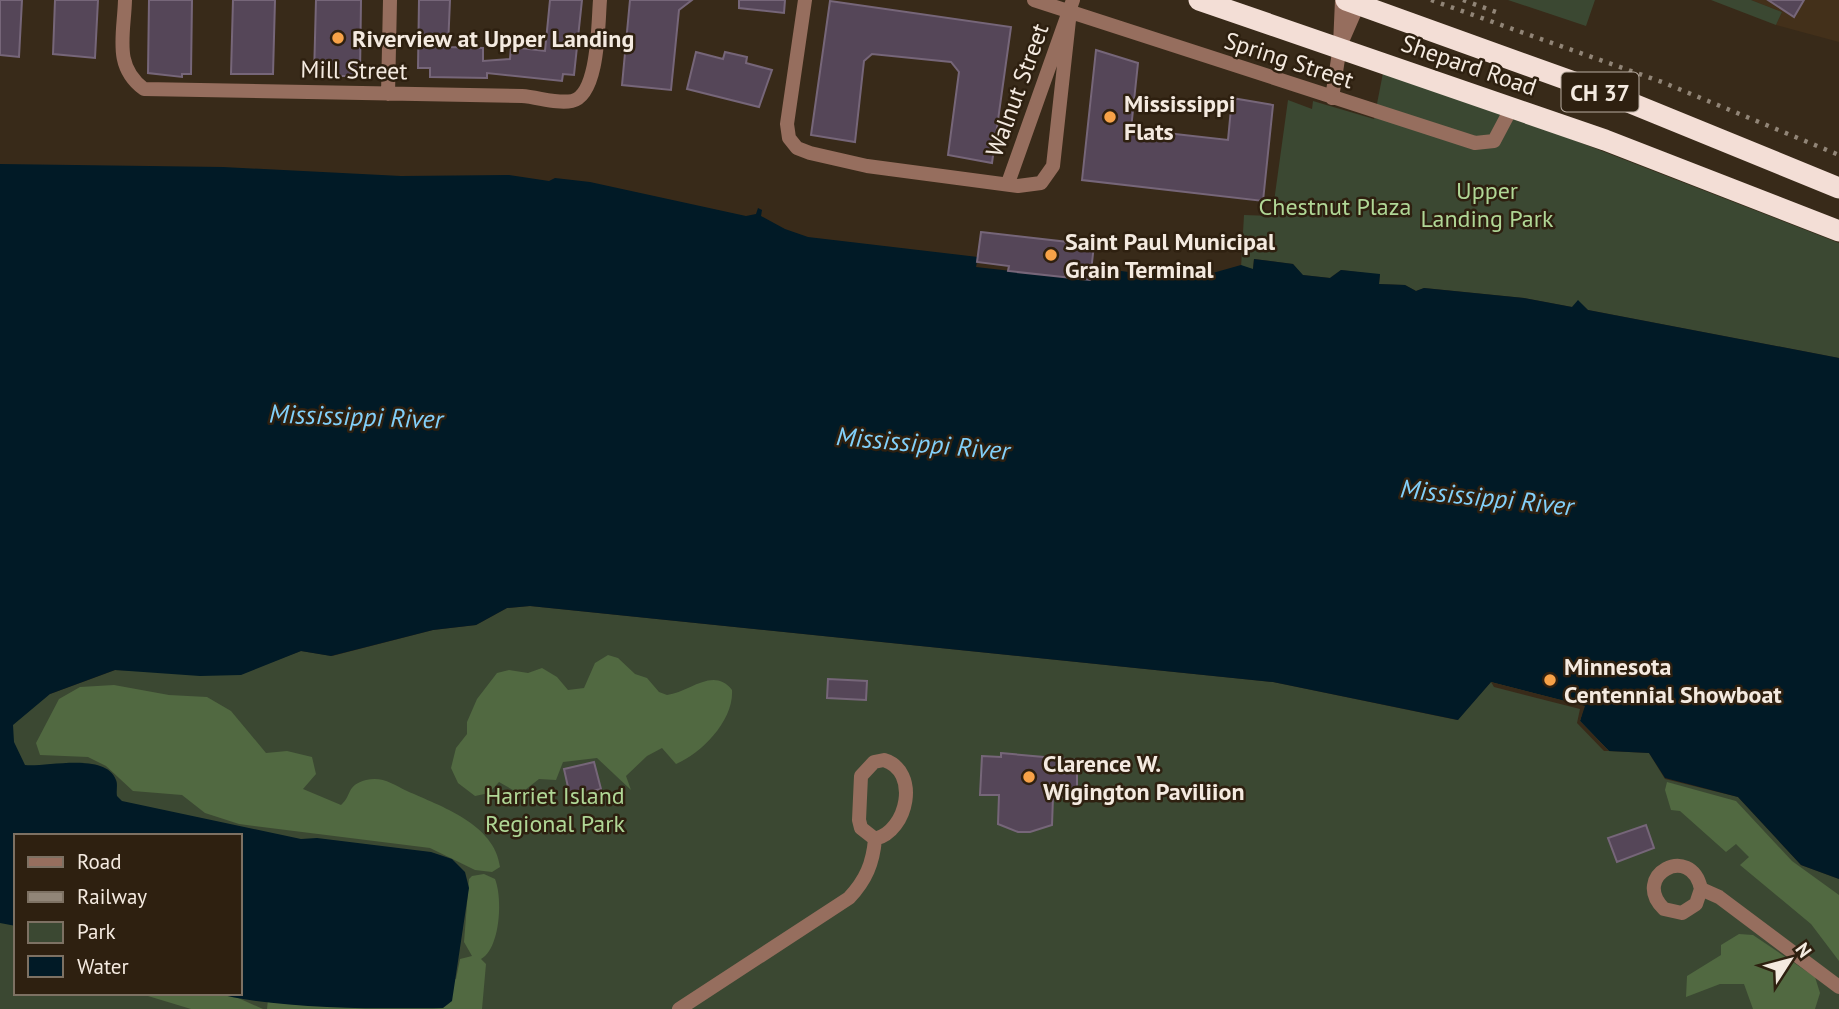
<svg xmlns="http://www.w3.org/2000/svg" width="1839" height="1009" font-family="'PT Sans',sans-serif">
<rect width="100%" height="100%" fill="#382a19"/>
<path fill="#43301a" d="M 1751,0 L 1839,0 L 1839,42 L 1776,25 L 1782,12 Z"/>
<path fill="#3b4832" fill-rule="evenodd" d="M 1508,0 L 1595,0 L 1586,26 Z
M 1711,0 L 1751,0 L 1782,12 L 1776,25 Z
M 1383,73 L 1491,108 L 1839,243 L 1839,358 L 1588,310 L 1581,304 L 1572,307 L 1524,298 L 1424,288 L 1416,291 L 1405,285 L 1379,284 L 1380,275 L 1341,270 L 1330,278 L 1302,275 L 1293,264 L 1254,259 L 1253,269 L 1241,268 L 1244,215 L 1272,216 L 1288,100 L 1312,109 L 1313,101 L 1374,119 Z
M 530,606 L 1273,682 L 1457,720 L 1491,682 L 1585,706 L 1609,751 L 1649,753 L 1665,779 L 1738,797 L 1801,865 L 1839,879 L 1839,1009 L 0,1009 L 0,684 L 50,694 L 115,670 L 152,671 L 271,662 L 301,651 L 332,656 L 433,630 L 476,625 L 507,608 ZM 16,836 L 240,836 L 240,993 L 16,993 Z"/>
<path fill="#516941" d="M 608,655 L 618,658 L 635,674 L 647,678 L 659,692 L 667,695 C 689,693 713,666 732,690 C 734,720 702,753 676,764 L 662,748 L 647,756 L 626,776 L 631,790 L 597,758 L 563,762 L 556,780 L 539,779 L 520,794 L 499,782 L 489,793 L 475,796 L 458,783 L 451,768 L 456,748 L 467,734 L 467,722 L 477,699 L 497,673 L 509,670 L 528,673 L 542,668 L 557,677 L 568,690 L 584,688 L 595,663 Z
M 114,685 L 169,695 L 207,697 L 231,711 L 266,753 L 287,751 L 312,757 L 316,774 L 303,789 L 341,805 C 352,796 346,785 366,780 C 382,776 393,784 407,791 C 440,806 495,824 500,867 L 492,872 L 475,870 L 430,848 L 239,824 L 205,813 L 182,795 L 133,791 L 106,766 L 88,757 L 40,755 L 36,743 L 59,699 L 80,687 Z
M 1667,782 L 1736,801 L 1792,861 L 1839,895 L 1839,961 L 1811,924 L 1740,865 L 1749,857 L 1736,844 L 1726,852 L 1680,811 L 1671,810 L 1665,790 Z
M 484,874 L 495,879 C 503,899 500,949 481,959 L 486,964 L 482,1009 L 267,1009 L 268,999 L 456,979 L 460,959 L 472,956 L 464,942 L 469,879 L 472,876 Z
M 1739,934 L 1753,935 L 1815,977 L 1820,993 L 1815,1009 L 1753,1009 L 1744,984 L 1720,984 L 1686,997 L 1687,976 L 1721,955 L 1721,945 Z
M 138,993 L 227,993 L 263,1009 L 191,1009 Z"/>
<path fill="#011a26" d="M 0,164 L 223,167 L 401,176 L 509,175 L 549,181 L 555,178 L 590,182 L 746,216 L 756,214 L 758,208 L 762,210 L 761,216 L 785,229 L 808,237 L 978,257 L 976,267 L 1089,280 L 1091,267 L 1136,273 L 1186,273 L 1195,278 L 1241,265 L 1253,269 L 1254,259 L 1293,264 L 1303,275 L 1330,278 L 1341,270 L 1380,274 L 1379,284 L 1405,285 L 1416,291 L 1424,288 L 1524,298 L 1572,307 L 1578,300 L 1588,310 L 1839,358 L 1839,879 L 1801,865 L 1738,797 L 1665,778 L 1649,753 L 1609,751 L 1580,721 L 1584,706 L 1491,682 L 1458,720 L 1273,682 L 530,606 L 507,608 L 476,625 L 433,630 L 331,656 L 301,651 L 241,675 L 200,676 L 115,670 L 50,694 L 13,725 L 14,742 L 25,765 C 42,768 106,751 116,780 C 118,784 116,791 117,796 L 122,801 L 301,839 L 317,838 L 431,852 L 452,859 L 465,872 L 469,888 L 452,1001 L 443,1008 C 381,1009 273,1009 215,993 L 240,993 L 240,836 L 16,836 L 16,926 L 0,923 Z"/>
<path fill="#382a19" d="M 1491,682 L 1585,706 L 1580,721 L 1609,751 L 1604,751 L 1577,723 L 1580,709 L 1494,687 Z"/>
<path fill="#554658" stroke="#766679" stroke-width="2" d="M 0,0 L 22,0 L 19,57 L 0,55 Z
M 55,0 L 98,0 L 95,58 L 53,54 Z
M 149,0 L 192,0 L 191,74 L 182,74 L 182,77 L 148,73 Z
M 233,0 L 275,0 L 273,74 L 231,74 Z
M 316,0 L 361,0 L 360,76 L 314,76 Z
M 419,0 L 450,0 L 448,47 L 483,48 L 483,61 L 510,59 L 511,47 L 545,51 L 550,0 L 582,0 L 574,75 L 563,74 L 562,81 L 487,73 L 487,78 L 430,77 L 430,68 L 418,68 Z
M 630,0 L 692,0 L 679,10 L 671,90 L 622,85 Z
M 739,0 L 785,0 L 784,13 L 739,8 Z
M 1768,0 L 1804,0 L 1794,17 Z
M 830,1 L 1011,27 L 992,163 L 948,155 L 959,72 L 951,62 L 872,54 L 864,61 L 855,142 L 811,135 Z
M 1096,50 L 1138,63 L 1131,129 L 1228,140 L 1232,98 L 1273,105 L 1263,201 L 1082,180 Z
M 696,52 L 723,59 L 725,52 L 747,57 L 746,63 L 772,70 L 759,107 L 687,89 Z
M 981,232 L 1094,245 L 1090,280 L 1008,271 L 1009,266 L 977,262 Z
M 828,679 L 867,681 L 866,700 L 827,698 Z
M 1001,753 L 1077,760 L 1077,797 L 1053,797 L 1052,825 L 1030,832 L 1018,832 L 998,824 L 999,795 L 980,795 L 982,756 L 1001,757 Z
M 594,762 L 601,789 L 570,796 L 564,769 Z
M 1646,825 L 1654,848 L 1617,862 L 1608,838 Z"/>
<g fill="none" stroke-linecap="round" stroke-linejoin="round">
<path stroke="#966e5e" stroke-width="14" d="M 125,0 C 124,35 113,66 144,89 L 522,96 C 538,97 557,104 572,101 C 599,95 598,23 600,0
M 805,0 L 787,124 L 789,138 L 797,148 L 810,153 L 867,166 L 1018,186 L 1041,183 L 1053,166 L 1070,11
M 1034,0 L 1475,143 L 1494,141 L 1512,107
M 1343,39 L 1360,0
M 388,94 L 390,0
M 1332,98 L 1340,46 L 1342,0
M 1008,183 L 1073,0
M 884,760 C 920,771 908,831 875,839 L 861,828 L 859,820 L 861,776 L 874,762 Z
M 1701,889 L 1696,904 L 1682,913 L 1664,909 C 1630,876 1691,842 1701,889 L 1719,897 L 1839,987
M 679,1009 L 849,898 C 866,880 873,863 875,839"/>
<path stroke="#f3ded6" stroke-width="21" d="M 1199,0 L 1605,140 L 1839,231
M 1346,0 L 1621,99 L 1839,188"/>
<path stroke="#918577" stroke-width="4.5" stroke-dasharray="3.5 7" stroke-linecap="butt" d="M 1431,0 L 1662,82 L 1839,155
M 1463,0 L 1496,12"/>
</g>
<g fill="#f7a248" stroke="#2e2010" stroke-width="2.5">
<circle cx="338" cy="38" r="7"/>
<circle cx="1110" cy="117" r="7"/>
<circle cx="1051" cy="255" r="7"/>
<circle cx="1550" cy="680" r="7"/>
<circle cx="1029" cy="777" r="7"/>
</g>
<g text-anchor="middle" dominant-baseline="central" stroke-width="5" stroke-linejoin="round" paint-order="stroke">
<rect fill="#2e2010" stroke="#b9ada2" stroke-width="2" x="1561.5" y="72.5" width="77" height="39" rx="5"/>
<g font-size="23" font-weight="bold" fill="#f4eae0">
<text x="1600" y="92">CH 37</text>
</g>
<g font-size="24" font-weight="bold" fill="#f4eae0" stroke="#2e2010" text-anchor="start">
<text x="352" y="38">Riverview at Upper Landing</text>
<text x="1124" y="103">Mississippi<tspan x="1124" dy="28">Flats</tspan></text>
<text x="1065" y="241">Saint Paul Municipal<tspan x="1065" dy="28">Grain Terminal</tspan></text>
<text x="1564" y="666">Minnesota<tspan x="1564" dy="28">Centennial Showboat</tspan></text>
<text x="1043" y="763">Clarence W.<tspan x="1043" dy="28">Wigington Paviliion</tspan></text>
</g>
<g font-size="24" fill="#f4eae0" stroke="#2e2010">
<text transform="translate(1289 60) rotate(18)">Spring Street</text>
<text transform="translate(1469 65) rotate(19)">Shepard Road</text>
<text transform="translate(354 70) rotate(1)">Mill Street</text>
<text transform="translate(1017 90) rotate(-70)">Walnut Street</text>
</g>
<g font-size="24" fill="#b0d796" stroke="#2e2010">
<text x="1487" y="190">Upper<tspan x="1487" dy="28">Landing Park</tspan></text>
<text x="1335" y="206">Chestnut Plaza</text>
<text x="555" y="795">Harriet Island<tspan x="555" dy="28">Regional Park</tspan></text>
</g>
<g font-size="26" font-style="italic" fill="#82d0fa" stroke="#2e2010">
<text transform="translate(356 416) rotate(2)">Mississippi River</text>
<text transform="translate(923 443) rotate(5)">Mississippi River</text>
<text transform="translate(1487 497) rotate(6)">Mississippi River</text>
</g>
</g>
<rect x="14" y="834" width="228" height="161" fill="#2e2010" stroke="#7d7163" stroke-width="2"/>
<rect x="28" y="857" width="35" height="10" fill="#966e5e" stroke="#7d7163" stroke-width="2"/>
<text x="77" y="869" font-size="21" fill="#f4eae0">Road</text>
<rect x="28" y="892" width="35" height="10" fill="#918577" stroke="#7d7163" stroke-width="2"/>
<text x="77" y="904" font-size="21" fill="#f4eae0">Railway</text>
<rect x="28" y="922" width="35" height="21" fill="#3b4832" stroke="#7d7163" stroke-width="2"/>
<text x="77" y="939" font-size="21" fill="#f4eae0">Park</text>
<rect x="28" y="956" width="35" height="21" fill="#011a26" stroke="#7d7163" stroke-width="2"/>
<text x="77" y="974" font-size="21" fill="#f4eae0">Water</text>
<g transform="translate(1790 960) rotate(54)" stroke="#2e2010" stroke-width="5" paint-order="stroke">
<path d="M0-5L12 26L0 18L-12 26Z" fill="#f4eae0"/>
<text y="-10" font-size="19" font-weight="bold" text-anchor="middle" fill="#f4eae0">N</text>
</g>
</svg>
